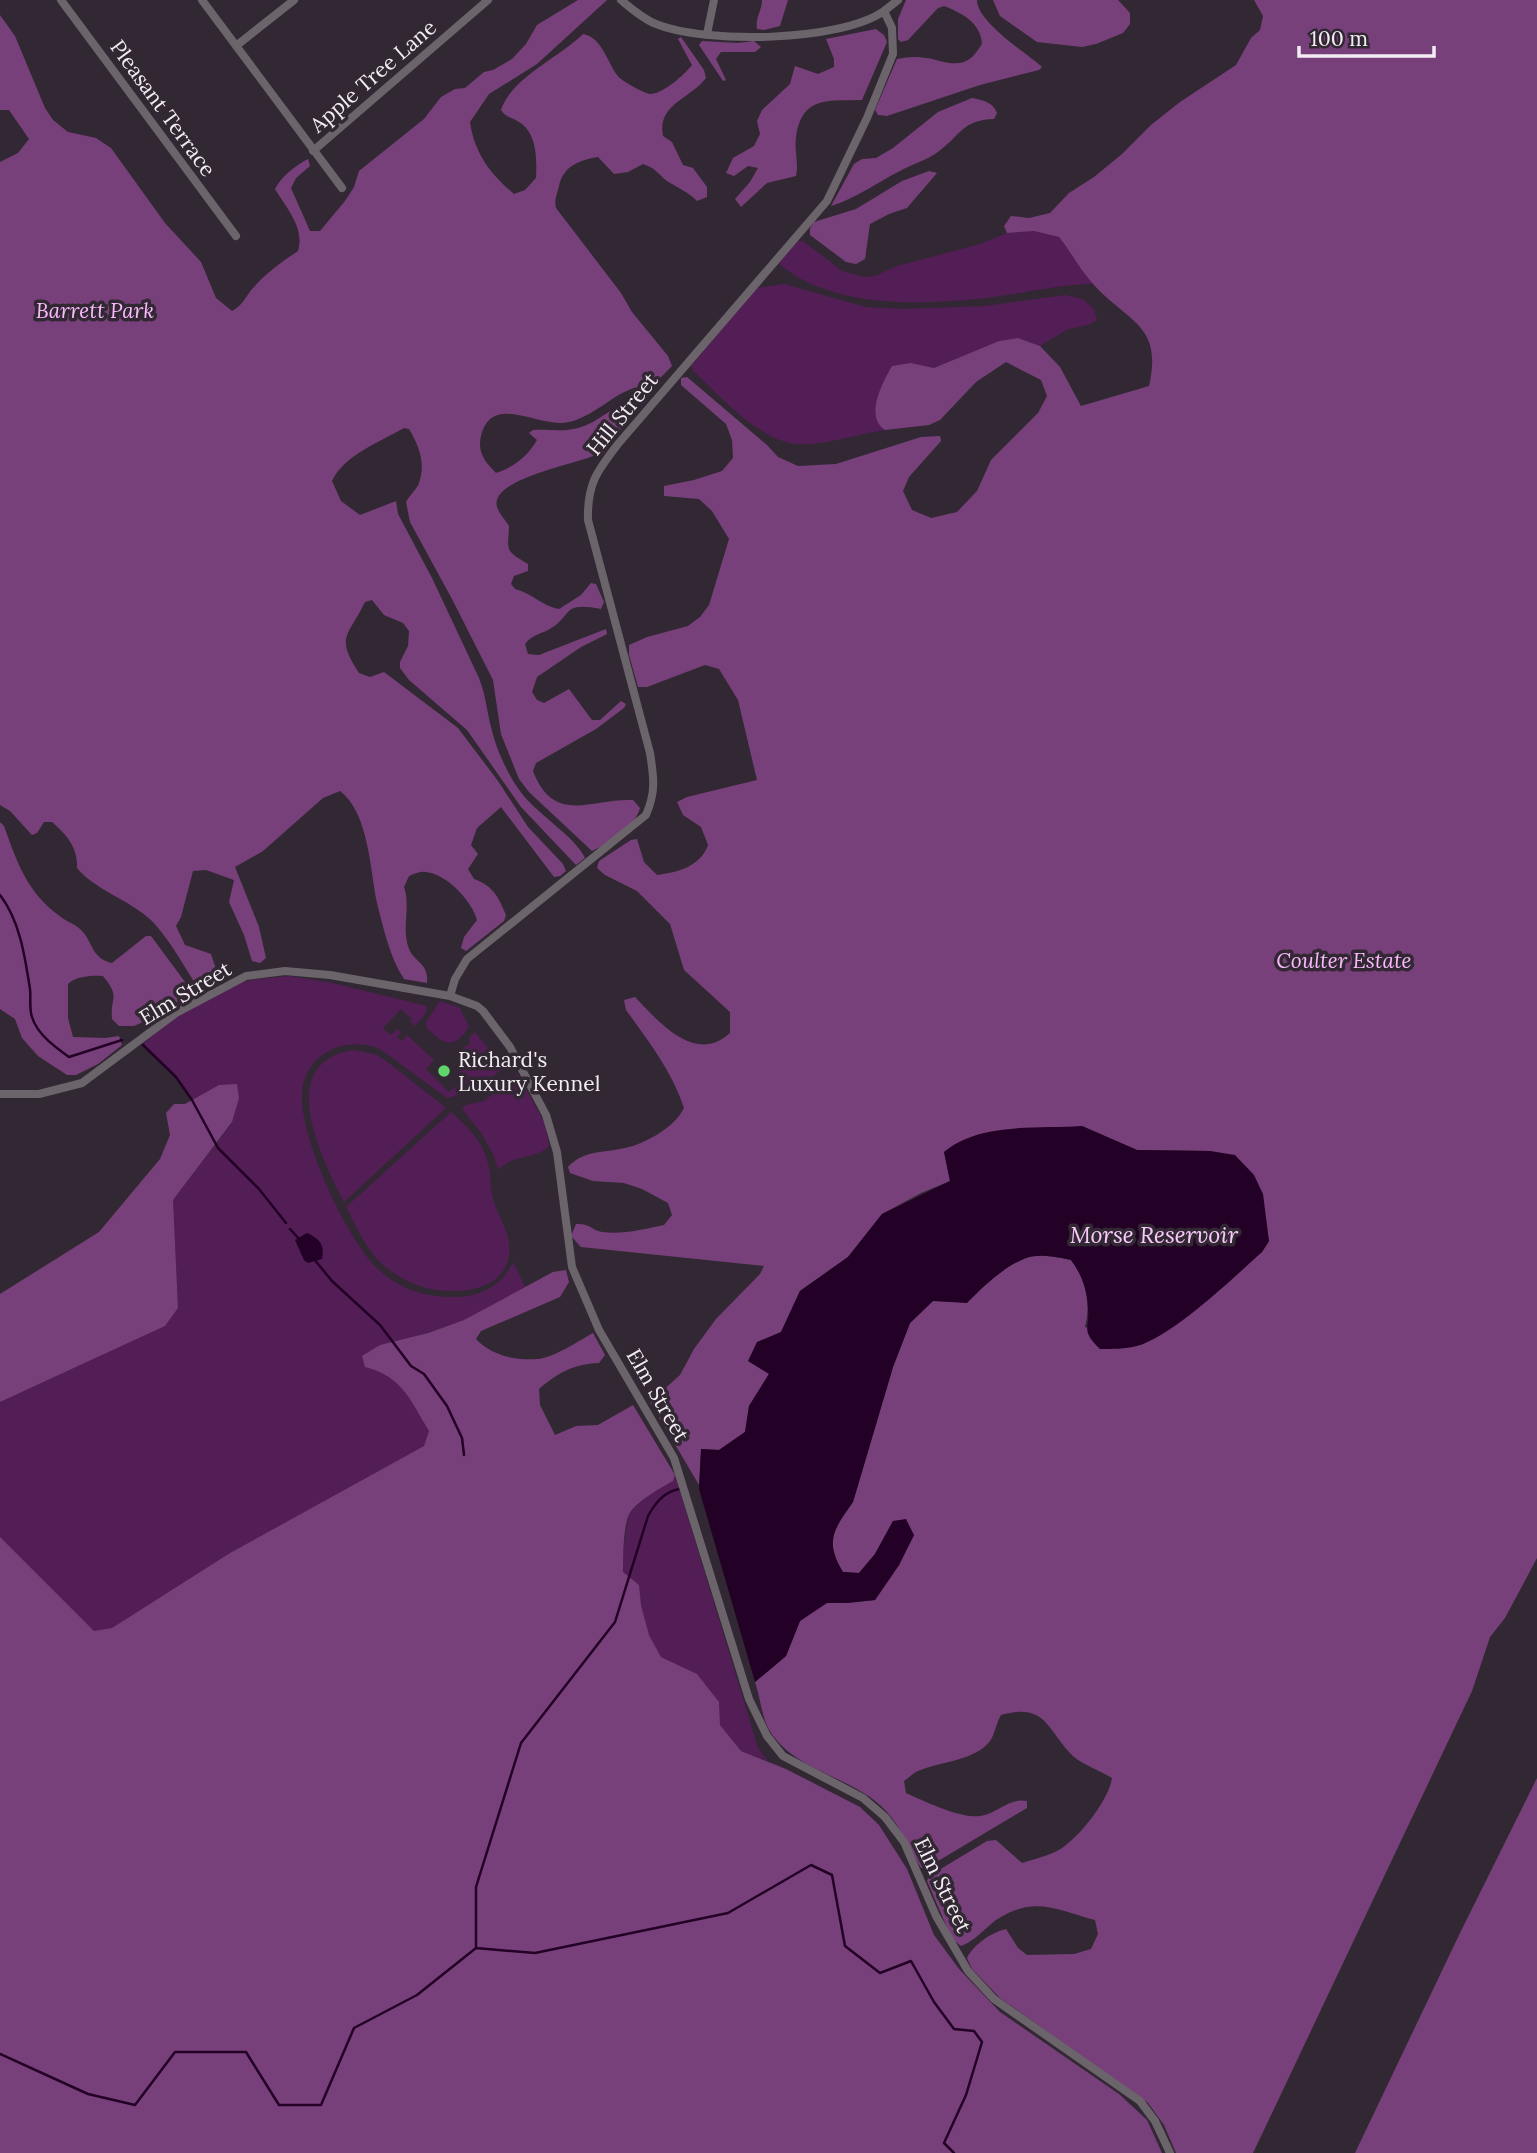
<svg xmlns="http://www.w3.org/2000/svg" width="1537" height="2153" font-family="Lora,serif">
<rect width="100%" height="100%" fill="#322833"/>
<path fill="#521e55" d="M 1034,231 L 1059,237 L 1093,284 C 1058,284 1022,294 986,298 C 920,305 831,309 778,263 L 779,259 L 798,241 L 803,241 L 842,271 L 864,277 L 875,276 L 897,266 L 980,244 L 1007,233 Z
M 784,284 L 866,307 L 902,309 L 985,306 L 1065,295 L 1083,299 L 1094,309 L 1097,320 L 1088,325 L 1068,329 L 1040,346 L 1018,338 L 999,341 L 934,368 L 911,363 L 880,426 L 885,430 C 860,434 835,442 810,444 C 764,449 724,399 693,371 L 691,366 L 756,288 Z
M 289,976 L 332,983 L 427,1006 L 426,1013 L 415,1026 L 411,1022 L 412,1019 L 401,1009 L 383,1028 L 391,1035 L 397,1029 L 401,1033 L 397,1037 L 402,1041 L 407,1035 L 434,1060 L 426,1069 L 449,1092 L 464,1080 L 458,1073 L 469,1062 L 457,1051 L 470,1044 L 469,1038 L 475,1032 L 497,1059 L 502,1069 L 476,1090 L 447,1098 L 380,1049 C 347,1035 304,1053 302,1093 C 299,1137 347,1242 380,1271 C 403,1291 429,1298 458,1297 C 483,1296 503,1284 513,1262 L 525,1287 L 464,1320 L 421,1335 L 380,1345 L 365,1367 C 403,1377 410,1400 429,1431 L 424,1446 L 230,1553 L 112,1628 L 94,1631 L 0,1537 L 0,1402 L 165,1326 L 178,1308 L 173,1200 L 232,1123 L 219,1086 L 192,1100 L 176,1077 L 143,1045 C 163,1021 211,995 240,983 C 255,978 273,978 289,976 Z
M 440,1001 L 460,1008 L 469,1027 C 453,1051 444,1045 426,1027 L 426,1022 Z
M 353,1050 L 374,1054 L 385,1060 L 446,1108 L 344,1202 C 322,1159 273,1063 353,1050 Z
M 518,1074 L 545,1124 L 549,1146 C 536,1160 511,1154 499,1170 L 493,1154 L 482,1134 L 462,1109 L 466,1105 L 484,1101 Z
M 451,1112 C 469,1128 485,1143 489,1168 C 491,1177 490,1186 492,1194 C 496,1216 512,1231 509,1255 C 504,1294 449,1296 420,1286 C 407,1282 394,1274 383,1265 C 366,1250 357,1227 346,1207 Z
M 675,1475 L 758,1748 L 768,1761 L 741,1751 L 720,1725 L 719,1702 L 697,1674 L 661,1657 L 649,1635 L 641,1605 L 639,1585 L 623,1572 L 623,1552 L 629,1513 L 649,1495 L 673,1481 Z"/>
<path fill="#78407a" d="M 578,0 L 607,0 L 537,64 L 489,94 L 470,122 C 474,152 490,174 514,194 L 525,190 L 536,178 C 537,159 537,133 519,122 C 512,117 506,118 501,110 C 512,77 559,58 583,34 C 604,37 609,70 621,79 C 626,83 645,94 651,94 C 664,93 684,75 692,65 L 678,39 L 681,37 L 704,70 L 706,78 C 689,100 657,104 663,136 L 672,142 L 683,165 L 693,168 L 707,187 L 707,197 L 697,201 C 688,192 678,188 667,181 C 657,173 657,169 643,164 L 628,172 L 614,174 L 598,157 C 580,160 563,166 559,186 C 557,195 554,199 556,208 L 621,293 L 632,312 L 668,356 L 672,366 C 666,372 659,380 652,384 C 645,387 638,386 631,389 C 610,397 592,417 569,422 C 539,429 492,391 481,436 C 477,452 485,462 496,473 C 514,467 527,457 537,440 L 529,433 L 533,430 C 556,429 570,434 593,422 C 605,416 624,397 636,409 C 631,418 605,448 597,454 C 580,464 489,478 497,507 C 499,513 505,520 509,526 C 508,551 504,550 528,564 L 528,571 L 514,576 L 511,584 L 515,589 C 532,593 542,606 559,609 L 581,595 L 591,583 L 596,584 L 604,602 L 601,609 C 560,601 574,616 548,630 C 538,635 532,635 525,644 L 528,654 L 539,655 L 606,629 L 607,634 L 581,647 L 537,677 L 532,692 L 537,700 L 544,703 L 569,689 L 592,720 L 600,720 L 621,701 L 626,704 L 624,708 L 596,729 L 536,763 L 533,771 C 554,826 591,798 633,800 L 640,808 C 636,825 608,844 592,851 L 529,792 L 519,779 L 501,734 L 493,680 L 452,599 L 410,522 L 406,502 C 410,495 416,490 419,483 C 426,463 419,446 409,429 L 404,428 C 380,442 344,455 332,481 L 341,501 L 360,515 L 396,501 L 398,514 L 432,578 L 479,678 C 486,696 487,713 492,731 C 497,751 508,775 520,791 C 535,813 576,837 585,858 L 576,865 L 521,807 L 467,730 L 409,680 L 400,668 L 400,662 L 408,646 L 409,631 L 403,623 L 384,615 L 372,600 L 365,602 C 348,637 335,636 359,673 L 370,677 L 384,672 L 458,728 L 498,781 L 528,827 L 563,864 L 566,871 L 560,876 L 554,877 L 501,807 L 477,828 L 471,845 L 478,854 L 468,869 L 474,879 C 493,886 498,896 506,915 L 504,921 L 466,951 L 461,948 L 464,937 L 477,920 C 472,901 446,873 425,872 C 420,871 414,874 409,876 L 404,887 C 411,907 401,929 409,949 C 415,963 429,963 427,983 L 404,979 C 390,958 383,927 377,903 C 370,870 369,813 340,791 L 323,798 L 263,851 L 235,867 L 259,927 L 266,958 L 260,963 L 252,961 L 244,935 L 229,902 L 234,880 L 206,870 L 193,871 L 181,917 L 176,926 L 185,945 L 211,954 L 219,978 L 198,988 C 184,966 170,940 152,921 C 130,900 95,890 77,868 C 78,848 67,835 52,822 L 44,822 L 37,833 L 32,835 L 10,811 L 0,805 L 0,162 L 18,153 L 29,139 L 9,110 L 0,110 L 0,15 L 15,36 L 45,108 L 53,120 L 68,132 L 96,138 L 111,148 L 165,223 L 201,262 L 216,298 L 232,311 C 243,306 246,295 254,287 C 266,273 283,261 298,251 C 305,228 287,209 275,189 C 281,177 296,165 308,159 L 310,166 L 296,178 L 291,188 L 310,231 L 320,231 L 345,201 L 354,187 L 359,171 L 424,119 L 441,97 L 455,89 L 465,88 L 484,72 L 493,70 L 512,59 L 526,44 L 537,25 Z
M 762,0 L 788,0 L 780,26 L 764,30 L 757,29 C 755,17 762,11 762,0 Z
M 906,0 L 977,0 C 977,22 1025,52 1042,67 L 1039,70 L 980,85 L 887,116 L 878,115 L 875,110 L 897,59 C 907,57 916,56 926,58 C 941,60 957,69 971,58 C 975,55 979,48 982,44 C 981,23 962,13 944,6 L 938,8 L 908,40 L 901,42 L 898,39 L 898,19 Z
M 993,0 L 1118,0 L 1130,13 L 1130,24 L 1123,33 L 1096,44 L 1082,47 L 1037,42 L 1000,16 Z
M 1254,0 L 1537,0 L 1537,1558 L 1505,1618 L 1490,1637 L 1472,1691 L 1253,2153 L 1176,2153 L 1164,2125 L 1148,2103 L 1000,1998 L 972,1969 L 967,1958 C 973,1945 992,1932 1006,1929 L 1018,1948 L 1027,1955 L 1074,1954 L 1091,1949 L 1098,1934 L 1095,1920 C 1056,1910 1034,1895 996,1920 C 984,1929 975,1941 961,1946 L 952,1939 L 927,1881 L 929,1876 L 987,1841 L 996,1840 L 1022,1863 C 1034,1859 1048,1856 1059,1850 C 1079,1838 1109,1800 1112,1778 C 1101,1771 1084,1765 1074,1757 C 1047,1732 1048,1702 1001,1715 C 996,1723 995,1734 990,1741 C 975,1761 938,1762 918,1771 C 913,1773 909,1778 904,1781 L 906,1793 C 924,1801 961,1819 980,1816 C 997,1814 1009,1797 1027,1801 L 1027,1808 L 928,1867 L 921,1868 C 909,1849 902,1829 887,1812 C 856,1777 798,1773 771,1733 C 761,1717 761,1699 755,1682 L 786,1656 L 800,1621 L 827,1602 L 847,1603 L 875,1600 L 899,1565 L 914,1535 L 893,1521 L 875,1554 L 859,1573 L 843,1572 C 824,1541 834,1529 853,1502 L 893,1367 L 910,1323 L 933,1301 L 967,1302 C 984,1286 1003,1267 1026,1258 C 1039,1253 1058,1257 1071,1260 C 1086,1280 1091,1303 1085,1327 L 1140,1345 L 1175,1325 L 1262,1252 L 1269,1241 L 1210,1151 L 1137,1150 L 1082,1126 L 944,1152 L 950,1181 L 921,1193 L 882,1214 L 848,1257 L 800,1291 L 781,1332 L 757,1343 L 769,1374 L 749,1406 L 745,1432 L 719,1450 L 701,1449 L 699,1485 L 650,1402 L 680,1375 L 694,1349 L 716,1319 L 760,1274 L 764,1266 L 581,1247 L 571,1236 L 576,1224 C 592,1224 591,1230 602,1232 C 622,1235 645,1229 664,1225 L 672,1215 L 668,1203 L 642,1189 L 624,1183 L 593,1181 L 570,1173 L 568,1167 C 584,1150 603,1153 625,1148 C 645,1144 675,1127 684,1108 C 672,1071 649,1042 626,1010 L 624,1000 L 635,997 C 659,1022 695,1065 730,1033 L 730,1012 L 684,970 L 670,924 L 637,891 L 605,875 L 597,868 L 599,861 L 631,840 L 637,839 L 644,862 L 657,875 C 678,872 700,867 708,845 L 701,827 L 683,815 L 677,802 L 687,797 L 757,780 L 738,700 L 719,669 L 705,665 L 647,687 L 638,687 L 629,655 L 629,645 L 647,637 L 688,626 L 700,617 L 709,605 L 729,539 L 712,511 L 699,499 L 664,496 L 664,486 L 694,480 L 722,471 L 733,458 L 732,440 L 726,424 L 681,385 L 681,378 L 687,377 L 767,445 L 778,457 L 798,466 L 836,464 L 921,437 L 940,436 L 941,441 L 909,477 L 903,491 L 912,510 L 931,518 L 957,512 L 977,491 L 991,460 L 1038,413 L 1047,396 L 1041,380 L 1006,362 L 976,382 L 940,420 L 929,425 L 885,430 C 864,416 883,382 892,366 L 911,363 L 934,368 L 999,341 L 1018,338 L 1040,346 L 1060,367 L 1081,406 L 1149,386 C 1163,325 1129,323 1094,285 C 1081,271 1071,252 1059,237 L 1034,231 L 1007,233 L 1004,226 L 1011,216 L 1029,218 L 1050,213 L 1069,193 L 1094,177 L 1122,154 L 1151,125 L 1180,102 L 1236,65 L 1251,38 L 1260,30 L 1263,16 Z
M 876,29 L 884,35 L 887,42 L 862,100 C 830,101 801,95 796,138 C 794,151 799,163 796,176 L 767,183 L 741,207 L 735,199 L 750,182 L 758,168 L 748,166 L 734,176 L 726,173 L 733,158 L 754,146 L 760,134 L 757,121 L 762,110 L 790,84 L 795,66 L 818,74 L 834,67 L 834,59 L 826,39 Z
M 702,41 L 738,43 L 754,41 L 761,47 L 755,52 L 721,52 L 716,59 L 726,80 L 723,81 L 699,45 Z
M 972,98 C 983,100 993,102 997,113 L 994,119 C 962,120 961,135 939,151 C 928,160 912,164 900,171 C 876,183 857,198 831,206 L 854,164 L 862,159 L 876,158 L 893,148 L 938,112 Z
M 929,171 L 937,173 L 907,208 L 889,214 L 870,224 L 865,259 L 856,264 L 846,262 L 810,235 L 810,228 L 814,222 L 856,209 L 902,181 Z
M 0,822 L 4,826 C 17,863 28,894 61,917 C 67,922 75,924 80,929 C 93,940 90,958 112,963 L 146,936 L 151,936 L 188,986 L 190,994 L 143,1022 L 134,1026 L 119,1026 L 112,1019 C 110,996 121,998 103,976 C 92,975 76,976 68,984 L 68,1018 L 73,1037 L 105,1038 L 119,1036 L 122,1045 L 98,1064 L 76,1075 L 67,1075 L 38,1056 L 22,1038 L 15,1019 L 0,1009 Z
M 237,1084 L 239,1098 L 232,1122 L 173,1200 L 178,1308 L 165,1326 L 0,1402 L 0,1294 L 99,1232 L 160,1159 L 170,1135 L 166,1113 L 174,1104 L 185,1104 L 219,1085 Z
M 566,1270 L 569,1282 L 560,1297 L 481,1331 L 476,1339 C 491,1355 515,1361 537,1359 C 553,1358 579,1341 593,1333 L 605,1355 L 599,1363 C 573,1364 558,1373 539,1389 L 540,1405 L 555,1435 L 576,1426 L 598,1425 L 633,1405 L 675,1475 L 673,1481 C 659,1489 642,1498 631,1511 C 623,1521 623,1558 623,1572 L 639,1585 L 641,1605 L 649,1635 L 661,1657 L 697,1674 L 719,1702 L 720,1725 L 741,1751 L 786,1769 L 860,1807 L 879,1825 L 907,1869 L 934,1935 L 959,1969 L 1000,2012 L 1119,2094 L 1147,2120 L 1162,2153 L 0,2153 L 0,1537 L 94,1631 L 112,1628 L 230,1553 L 424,1446 L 429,1431 C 410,1400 403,1377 365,1367 L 362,1356 L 380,1345 L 428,1333 L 464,1320 L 553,1272 Z
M 1537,1778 L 1537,2153 L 1355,2153 L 1460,1933 Z"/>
<path fill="#230025" d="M 1082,1126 L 1137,1150 L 1210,1151 L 1235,1155 L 1254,1175 L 1263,1194 L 1269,1241 L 1262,1252 C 1233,1278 1173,1336 1137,1346 C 1125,1349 1113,1349 1100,1349 C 1080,1330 1090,1329 1088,1308 C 1087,1289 1082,1275 1071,1260 C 1058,1257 1039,1253 1026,1258 C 1003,1267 984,1286 967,1303 L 933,1301 L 910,1323 L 893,1367 L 853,1502 C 834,1529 824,1541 843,1572 L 859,1573 L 875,1554 L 893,1521 L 906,1519 L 914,1535 L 899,1565 L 875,1600 L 847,1603 L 827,1603 L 800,1621 L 786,1656 L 755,1682 L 699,1489 L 701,1449 L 719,1450 L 745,1432 L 749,1406 L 769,1374 L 748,1361 L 757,1342 L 781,1332 L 800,1291 L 848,1257 L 882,1214 L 950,1181 L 944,1152 C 980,1122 1037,1129 1082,1126 Z
M 307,1233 C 320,1239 325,1245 322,1259 L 308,1263 L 304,1260 L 295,1240 Z"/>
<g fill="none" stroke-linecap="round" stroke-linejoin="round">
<path stroke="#230025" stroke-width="2.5" d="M 0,895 C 20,921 25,957 30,989 C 31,998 29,1009 32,1017 C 37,1034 55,1047 69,1057 L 122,1040
M 143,1045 L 176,1077 L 192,1100 L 218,1148 L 259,1189 L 286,1223
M 290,1229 L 300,1240
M 314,1259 L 332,1281 L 380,1325 L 411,1366 L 424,1374 L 447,1406 L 462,1438 L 464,1455
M 476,1948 L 476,1887 L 521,1743 L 615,1622 L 648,1516 C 656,1502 664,1492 679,1489
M 0,2054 L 88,2094 L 135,2105 L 175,2052 L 246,2052 L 279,2105 L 321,2105 L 354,2028 L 417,1995 L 476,1948 L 535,1953 L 728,1913 L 811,1865 L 832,1875 L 845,1946 L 880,1973 L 911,1961 L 934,2002 L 954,2029 L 974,2031 L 982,2042 L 966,2095 L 944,2143 L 954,2153"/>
<path stroke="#6b656b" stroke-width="8" d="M 61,0 L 236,236
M 202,0 L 342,188
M 621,0 C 632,9 643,19 656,24 C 705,44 840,42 884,11
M 707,34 L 714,0
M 236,46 L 294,0
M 313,151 L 488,0
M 450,996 L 455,979 L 467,959 L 646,815 C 656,792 654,778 650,753 L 588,520 C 587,484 597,471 618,444 L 827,201 L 867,118 L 893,54 L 892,28 L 884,11 L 898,0
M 0,1094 L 39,1094 L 82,1083 L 176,1013 L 246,976 L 285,971 L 330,975 L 450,996 L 477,1006 L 483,1011 L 510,1047 L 546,1115 L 557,1152 L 572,1267 L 599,1330 L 674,1458 L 749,1699 L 767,1736 L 783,1756 L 863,1798 L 885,1817 L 904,1842 L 936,1916 L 968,1971 L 994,1999 L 1140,2101 L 1155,2121 L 1170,2153"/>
</g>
<circle fill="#5fd56b" stroke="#322833" stroke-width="2.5" cx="444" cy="1071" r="7"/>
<g text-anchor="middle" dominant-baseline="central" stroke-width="7" stroke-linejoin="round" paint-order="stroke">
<g font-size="21" fill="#f3ecf3" stroke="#322833">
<text transform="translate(373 76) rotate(-41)">Apple Tree Lane</text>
<text transform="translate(163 108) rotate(54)">Pleasant Terrace</text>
<text transform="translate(622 414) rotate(-51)">Hill Street</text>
<text transform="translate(185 993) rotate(-31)">Elm Street</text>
<text transform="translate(658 1395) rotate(60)">Elm Street</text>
<text transform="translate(943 1885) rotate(64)">Elm Street</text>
</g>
<g font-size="21" font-style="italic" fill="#fab9fc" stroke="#322833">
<text x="95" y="310">Barrett Park</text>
<text x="1344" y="960">Coulter Estate</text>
</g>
<g font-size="21" fill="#f3ecf3" stroke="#322833" text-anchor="start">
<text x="458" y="1059">Richard's<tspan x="458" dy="24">Luxury Kennel</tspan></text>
</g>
<g font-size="23" font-style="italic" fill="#f9c9fb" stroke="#322833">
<text x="1154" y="1234">Morse Reservoir</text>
</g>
</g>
<path d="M1299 46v10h135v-10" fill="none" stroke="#f3ecf3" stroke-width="3.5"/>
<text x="1310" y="46" font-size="21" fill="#f3ecf3" stroke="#322833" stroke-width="5" paint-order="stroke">100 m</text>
</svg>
